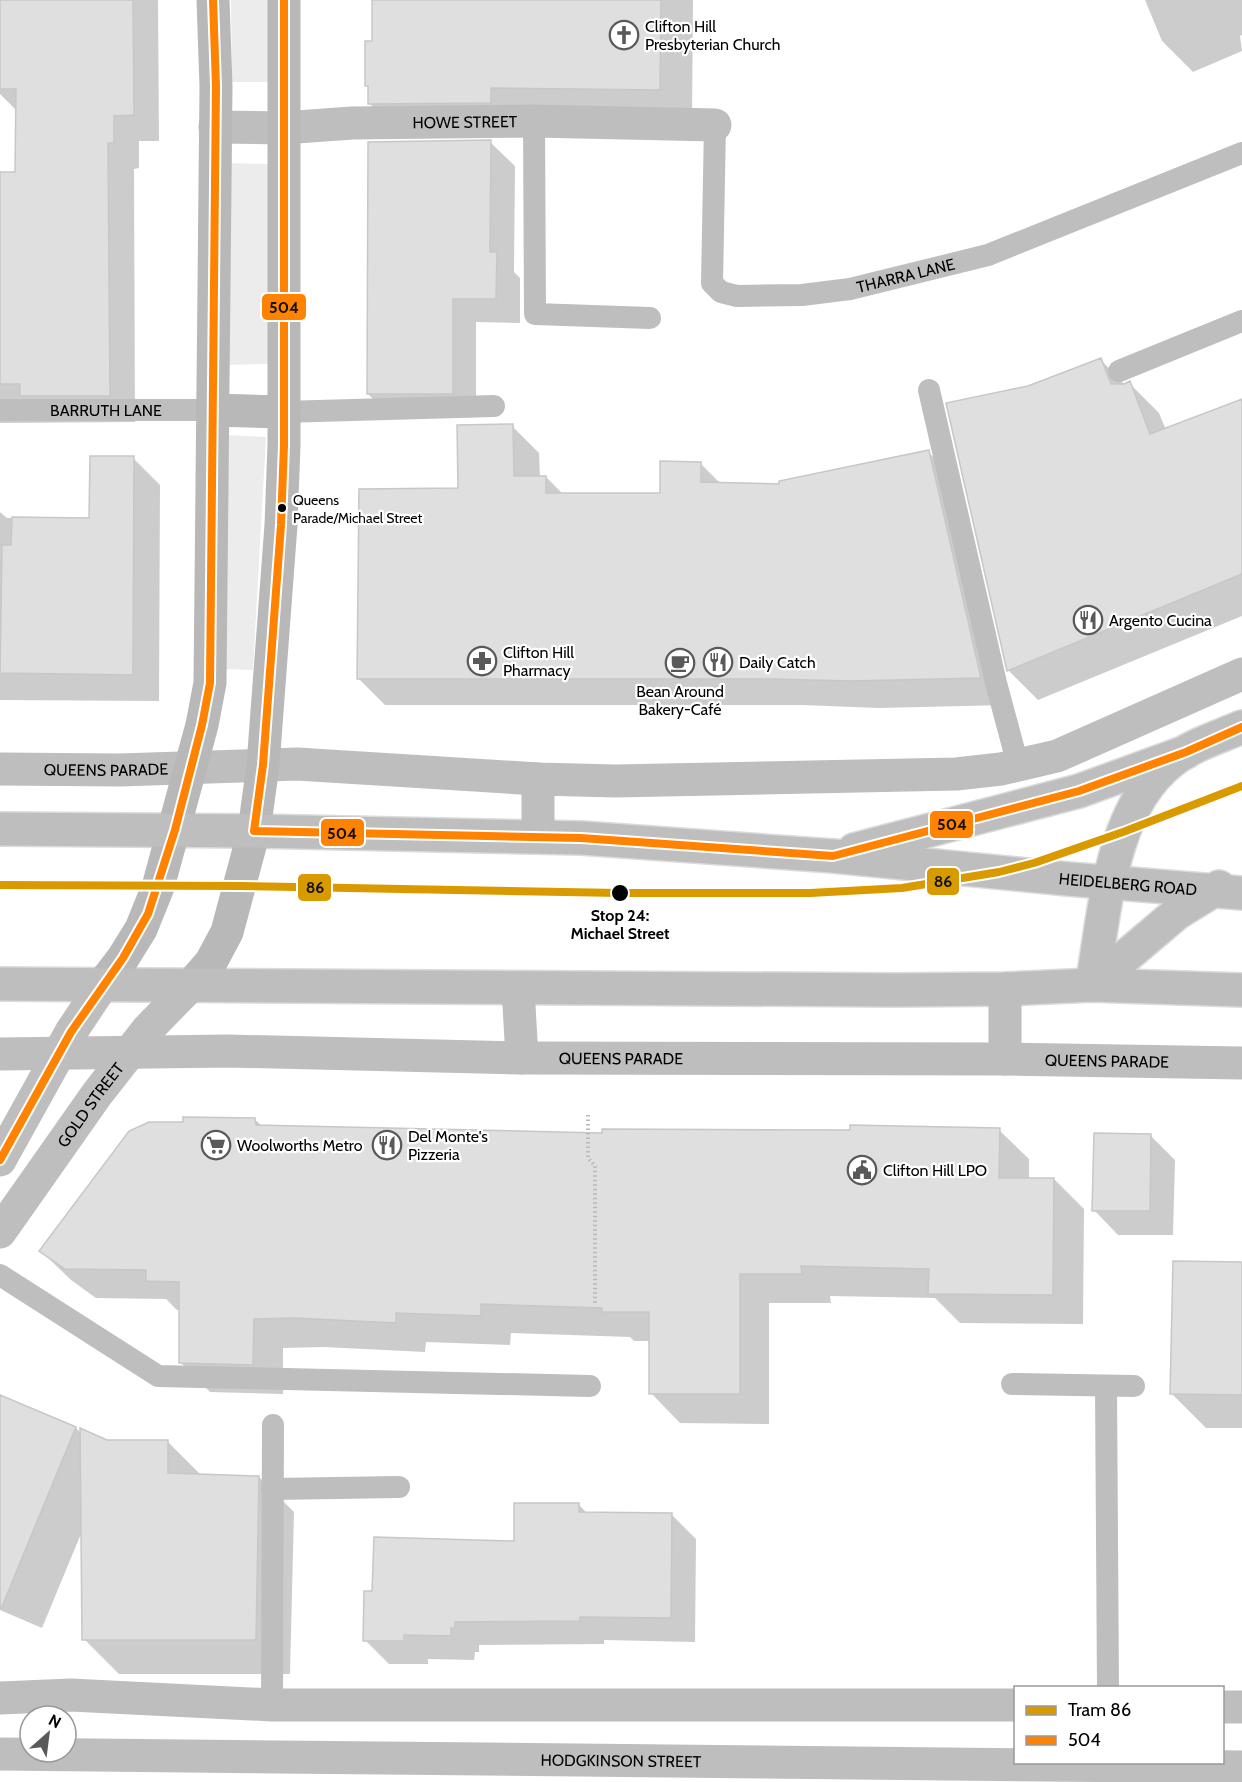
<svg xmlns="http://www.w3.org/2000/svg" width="1242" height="1782" font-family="Cabin,sans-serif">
<rect width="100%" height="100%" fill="#fff"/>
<path fill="#ececec" d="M 231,0 L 271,0 L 272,82 L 232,82 Z
M 229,163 L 270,164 L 268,364 L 226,365 Z
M 226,435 L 266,437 L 253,670 L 224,669 Z"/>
<path fill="#0003" d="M 0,0 L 158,0 L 159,141 L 139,141 L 139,168 L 134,169 L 135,422 L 0,423 L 0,174 L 16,174 L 17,111 L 0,94 Z
M 374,0 L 693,0 L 692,122 L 401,136 L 369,103 L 369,88 L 367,86 L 373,43 Z
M 1145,0 L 1242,0 L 1242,35 L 1240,36 L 1242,51 L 1193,72 L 1162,41 Z
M 490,142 L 515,166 L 514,272 L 520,278 L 520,323 L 476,322 L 476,417 L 392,418 L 368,394 Z
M 1100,359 L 1125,385 L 1129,383 L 1159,413 L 1166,430 L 1242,400 L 1242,616 L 1038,700 L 1008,670 L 1029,387 Z
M 512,426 L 539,453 L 540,477 L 546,477 L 563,494 L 661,495 L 700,463 L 721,484 L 780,485 L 928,452 L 955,478 L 1007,705 L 879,708 L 802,705 L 385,705 L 358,678 L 459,489 Z
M 133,458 L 160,485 L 159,701 L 0,700 L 0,512 L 7,518 L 91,519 Z
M 254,1119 L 262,1126 L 604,1135 L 999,1130 L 1029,1159 L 1029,1179 L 1054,1179 L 1084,1209 L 1083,1324 L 960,1323 L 935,1298 L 830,1296 L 831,1303 L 769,1303 L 769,1424 L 680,1423 L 651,1393 L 651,1341 L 634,1341 L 630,1337 L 511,1333 L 510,1345 L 426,1342 L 425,1352 L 324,1347 L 283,1348 L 283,1394 L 210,1392 L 180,1362 L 180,1310 L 177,1310 L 166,1299 L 96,1298 L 71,1280 L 41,1251 L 184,1123 Z
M 1150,1135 L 1175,1160 L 1173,1235 L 1118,1235 L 1094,1210 Z
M 1242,1264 L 1242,1428 L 1206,1428 L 1171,1393 Z
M 7,1399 L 76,1428 L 82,1434 L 107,1441 L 167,1441 L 202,1476 L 259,1477 L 294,1512 L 290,1674 L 119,1674 L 84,1639 L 83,1529 L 42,1628 L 0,1610 L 0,1416 Z
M 579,1505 L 587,1513 L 671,1514 L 696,1539 L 695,1642 L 604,1640 L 604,1644 L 479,1645 L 479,1652 L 475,1652 L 474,1660 L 428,1659 L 428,1664 L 389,1664 L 365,1640 L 374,1593 L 515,1543 Z"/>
<path fill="#dfdfdf" stroke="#c7c7c7" stroke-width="1.5" d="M 0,0 L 133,0 L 134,115 L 114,116 L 114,143 L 108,143 L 110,396 L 20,396 L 20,384 L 0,384 L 0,172 L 15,172 L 16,89 L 0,89 Z
M 372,0 L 661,0 L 660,90 L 491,88 L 491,103 L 368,104 L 368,86 L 365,86 L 365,41 L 372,41 Z
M 491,140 L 490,252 L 497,252 L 496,299 L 453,299 L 453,394 L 367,394 L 368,142 Z
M 1101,358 L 1111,384 L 1124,384 L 1130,381 L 1150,434 L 1242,399 L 1242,574 L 1007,671 L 946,403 L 1028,386 Z
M 513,424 L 514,476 L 546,476 L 546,493 L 660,493 L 660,461 L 701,462 L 701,482 L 779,484 L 779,481 L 929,450 L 981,678 L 851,681 L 774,679 L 357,679 L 359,489 L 458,488 L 457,425 Z
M 90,456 L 134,456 L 133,675 L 0,673 L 2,545 L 11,545 L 12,517 L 89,518 Z
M 183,1117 L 255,1118 L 256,1125 L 602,1133 L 602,1129 L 850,1130 L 850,1125 L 1000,1128 L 999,1178 L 1054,1178 L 1053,1295 L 928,1294 L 929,1269 L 801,1266 L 802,1274 L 740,1274 L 740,1394 L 649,1394 L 649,1312 L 602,1312 L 602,1308 L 481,1304 L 481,1316 L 396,1313 L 396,1323 L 294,1318 L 254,1319 L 253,1365 L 179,1363 L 179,1282 L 146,1281 L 146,1270 L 65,1269 L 39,1251 L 129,1131 L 149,1122 L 183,1122 Z
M 1094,1133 L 1151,1134 L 1150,1211 L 1092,1211 Z
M 1173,1261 L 1242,1262 L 1242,1395 L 1170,1394 Z
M 0,1395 L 76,1427 L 1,1609 L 0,1609 Z
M 80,1428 L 107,1440 L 168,1440 L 168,1473 L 259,1476 L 256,1640 L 82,1640 Z
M 514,1503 L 579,1503 L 579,1512 L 672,1513 L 671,1618 L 580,1617 L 580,1621 L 455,1622 L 455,1628 L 451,1628 L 451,1636 L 404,1635 L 404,1641 L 363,1641 L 364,1591 L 372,1591 L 374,1537 L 514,1541 Z"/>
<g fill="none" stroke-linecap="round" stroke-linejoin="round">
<g stroke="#dbdbdb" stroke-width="36">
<g id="primary">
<path id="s8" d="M 0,829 L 254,831 L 581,838 L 833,856 L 1068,879 L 1242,893"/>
<path d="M 854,850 L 1079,791 L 1186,752"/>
<path d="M 0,984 L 894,990 L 1005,989 L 1092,985 L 1242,990"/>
<path d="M 1092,985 C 1105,913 1110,808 1172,761 C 1192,745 1219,737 1242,727"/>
<path d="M 1092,985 L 1177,913 L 1219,887"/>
</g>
</g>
<path stroke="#b9b9b9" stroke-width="4" stroke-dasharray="1.5 3" stroke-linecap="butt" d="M 588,1115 L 588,1158 L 595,1166 L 595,1305"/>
<g stroke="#bebebe" stroke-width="22">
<path d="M 534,121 L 535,314 L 650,318"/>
<path id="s1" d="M 715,125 L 712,283 L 721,292 L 737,296 L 802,295 L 850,289 L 988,255 L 1242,153"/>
<path d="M 1119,371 L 1242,321"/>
<path d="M 929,390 L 996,683 L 1018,765"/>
<path id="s2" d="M 0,410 L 212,410"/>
<path d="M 282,412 L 494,406"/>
<path d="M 0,1275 L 158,1376 L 590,1386"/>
<path d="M 1012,1384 L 1134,1386"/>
<path d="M 1106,1387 L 1108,1688"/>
<path d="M 272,1489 L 399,1487"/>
<path d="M 272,1705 L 273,1425"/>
</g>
<g stroke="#bebebe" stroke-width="33">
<path id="s3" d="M 215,127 L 283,128 L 352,123 L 534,121 L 715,125"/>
<path id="s4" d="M 0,769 L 120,770 L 297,764 L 538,779 L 615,781 L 956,774 L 1001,769 L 1057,756 L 1242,674"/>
<path d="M 538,779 L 538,836"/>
<path d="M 518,988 L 522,1058"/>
<path id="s5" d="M 0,1054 L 228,1051 L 522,1058 L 1005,1059 L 1242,1063"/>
<path d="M 1005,1059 L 1005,989"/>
<path d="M 0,1160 L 71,1032 L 103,984"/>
<path id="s6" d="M 0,1232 L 97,1094 L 148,1029 L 191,985"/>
<path d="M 0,1698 L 71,1695 L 272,1705 L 1016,1705"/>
<path d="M 1222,1707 L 1242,1707"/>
<path id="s7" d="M 0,1754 L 1242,1767"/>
</g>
<path stroke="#b8b8b8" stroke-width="33" d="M 212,410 L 282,412
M 103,984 L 123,958 L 141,929 L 158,887 L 202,725 L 210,683 L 216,86 L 213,0
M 191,985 L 211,962 L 227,932 L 254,831 L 263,765 L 281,525 L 284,445 L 284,0"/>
<use href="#primary" stroke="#bebebe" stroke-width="33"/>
<g stroke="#fff" stroke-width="12">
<path id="bus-1" d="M 284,0 L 284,445 L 281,525 L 263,765 L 254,831 L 581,838 L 833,856 L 1079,791 L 1186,752 L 1242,727
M 0,1160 L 71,1032 L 123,958 L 148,914 L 175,830 L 202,725 L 210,683 L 216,86 L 213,0"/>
</g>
<use href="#bus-1" stroke="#ff8200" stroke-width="8"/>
<g stroke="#fff" stroke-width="12">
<path id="tram-1" d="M 0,885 L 241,886 L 620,893 L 810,893 L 902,888 L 999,872 L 1034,863 L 1123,832 L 1242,786"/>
</g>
<use href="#tram-1" stroke="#d99a00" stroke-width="8"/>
</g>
<defs>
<g id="church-ring" transform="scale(1.5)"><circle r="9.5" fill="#fff" stroke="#595959" stroke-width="1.5"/><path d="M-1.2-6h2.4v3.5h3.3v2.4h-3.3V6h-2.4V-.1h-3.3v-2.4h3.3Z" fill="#595959"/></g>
<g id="restaurant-ring" transform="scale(1.5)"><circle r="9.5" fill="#fff" stroke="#595959" stroke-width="1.5"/><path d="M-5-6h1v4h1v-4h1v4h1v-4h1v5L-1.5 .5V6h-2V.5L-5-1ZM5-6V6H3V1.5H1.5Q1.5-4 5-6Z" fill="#595959"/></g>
<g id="pharmacy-ring" transform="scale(1.5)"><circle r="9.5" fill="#fff" stroke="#595959" stroke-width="1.5"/><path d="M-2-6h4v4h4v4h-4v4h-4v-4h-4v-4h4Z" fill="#595959"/></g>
<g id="cafe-ring" transform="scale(1.5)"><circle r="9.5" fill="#fff" stroke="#595959" stroke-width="1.5"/><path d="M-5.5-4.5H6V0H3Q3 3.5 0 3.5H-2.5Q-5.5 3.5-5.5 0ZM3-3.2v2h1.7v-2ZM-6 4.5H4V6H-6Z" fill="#595959"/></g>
<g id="supermarket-ring" transform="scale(1.5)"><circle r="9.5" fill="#fff" stroke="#595959" stroke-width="1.5"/><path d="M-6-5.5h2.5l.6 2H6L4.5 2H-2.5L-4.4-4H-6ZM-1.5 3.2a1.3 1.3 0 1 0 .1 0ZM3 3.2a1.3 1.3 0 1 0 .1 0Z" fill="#595959"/></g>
<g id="civic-ring" transform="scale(1.5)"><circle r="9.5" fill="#fff" stroke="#595959" stroke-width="1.5"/><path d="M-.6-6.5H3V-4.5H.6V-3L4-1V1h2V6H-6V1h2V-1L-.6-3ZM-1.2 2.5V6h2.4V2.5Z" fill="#595959"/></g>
</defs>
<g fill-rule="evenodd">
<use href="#church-ring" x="624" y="35"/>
<use href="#restaurant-ring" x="1088" y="620"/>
<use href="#pharmacy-ring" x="482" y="661"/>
<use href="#restaurant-ring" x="718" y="662"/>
<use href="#cafe-ring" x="680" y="663"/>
<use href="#supermarket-ring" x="216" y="1145"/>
<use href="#restaurant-ring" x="387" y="1145"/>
<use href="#civic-ring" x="862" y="1170"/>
</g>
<g fill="#000" stroke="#fff" stroke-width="2">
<circle cx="282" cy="508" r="5"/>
<circle cx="620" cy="893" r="9"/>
</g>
<g text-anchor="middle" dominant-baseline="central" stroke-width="4.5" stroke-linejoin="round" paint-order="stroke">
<g font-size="14" fill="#000" stroke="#fff" text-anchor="start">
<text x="293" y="500">Queens<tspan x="293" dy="18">Parade/Michael Street</tspan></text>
</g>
<g font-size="16" fill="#000" stroke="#fff" text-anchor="start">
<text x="645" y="26">Clifton Hill<tspan x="645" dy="18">Presbyterian Church</tspan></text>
<text x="1109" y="620">Argento Cucina</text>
<text x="503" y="652">Clifton Hill<tspan x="503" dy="18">Pharmacy</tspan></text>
<text x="739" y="662">Daily Catch</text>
<text x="680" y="691" text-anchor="middle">Bean Around<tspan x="680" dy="18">Bakery-Café</tspan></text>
<text x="408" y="1136">Del Monte's<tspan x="408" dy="18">Pizzeria</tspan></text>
<text x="237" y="1145">Woolworths Metro</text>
<text x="883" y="1170">Clifton Hill LPO</text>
</g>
<g font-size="16" fill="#000" stroke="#fff">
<text stroke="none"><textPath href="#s3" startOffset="250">HOWE STREET</textPath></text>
<text stroke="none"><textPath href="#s1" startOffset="358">THARRA LANE</textPath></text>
<text stroke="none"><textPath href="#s2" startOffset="106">BARRUTH LANE</textPath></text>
<text stroke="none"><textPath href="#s4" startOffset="106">QUEENS PARADE</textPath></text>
<text stroke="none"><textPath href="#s8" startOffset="1130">HEIDELBERG ROAD</textPath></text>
<text stroke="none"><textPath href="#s5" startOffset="621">QUEENS PARADE</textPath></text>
<text stroke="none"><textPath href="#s5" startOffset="1107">QUEENS PARADE</textPath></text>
<text stroke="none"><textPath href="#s6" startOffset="156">GOLD STREET</textPath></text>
<text stroke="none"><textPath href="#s7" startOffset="621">HODGKINSON STREET</textPath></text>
</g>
<g font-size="16" font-weight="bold" fill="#000" stroke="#fff">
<text x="620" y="915">Stop 24:<tspan x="620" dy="18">Michael Street</tspan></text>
</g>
</g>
<g stroke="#fff" stroke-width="2">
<rect x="261" y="293" width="46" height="28" rx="6" fill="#ff8200"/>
<rect x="929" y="810" width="45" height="29" rx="6" fill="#ff8200"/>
<rect x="320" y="818" width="45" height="29" rx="6" fill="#ff8200"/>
<rect x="926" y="867" width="34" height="29" rx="6" fill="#d99a00"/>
<rect x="297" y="873" width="35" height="29" rx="6" fill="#d99a00"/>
</g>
<g font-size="16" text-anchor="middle" font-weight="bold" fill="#111">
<text x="284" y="313">504</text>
<text x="952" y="830">504</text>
<text x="342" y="839">504</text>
<text x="943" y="887">86</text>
<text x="315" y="893">86</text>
</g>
<rect x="1014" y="1686" width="210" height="78" fill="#ffffff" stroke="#999999" stroke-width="1.5"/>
<rect x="1026" y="1706" width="30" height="9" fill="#d99a00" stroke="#999999" stroke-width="1.5"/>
<text x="1068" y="1716" font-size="18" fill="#000000">Tram 86</text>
<rect x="1026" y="1736" width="30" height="9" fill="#ff8200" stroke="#999999" stroke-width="1.5"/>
<text x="1068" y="1746" font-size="18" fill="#000000">504</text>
<g transform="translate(48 1734) rotate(28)"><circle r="28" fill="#ffffff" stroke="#999999" stroke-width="1.5"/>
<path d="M0-4.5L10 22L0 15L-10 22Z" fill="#595959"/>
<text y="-9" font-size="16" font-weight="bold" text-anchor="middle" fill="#000000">N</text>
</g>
</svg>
